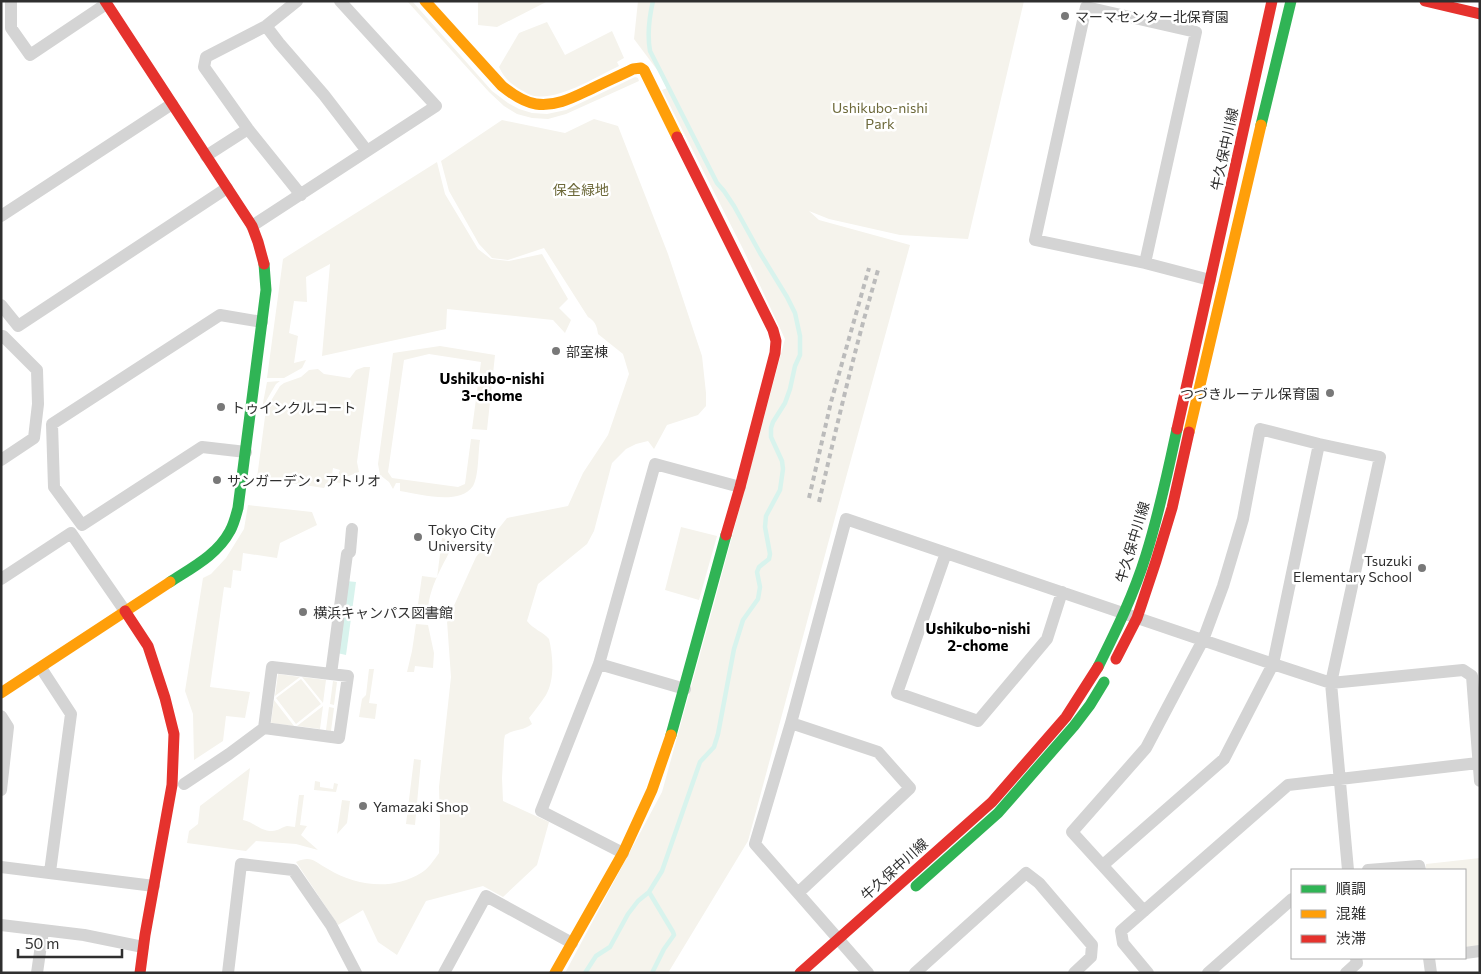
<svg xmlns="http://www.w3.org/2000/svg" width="1481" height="974" font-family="Commissioner,'Noto Sans JP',sans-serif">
<rect width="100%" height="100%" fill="#fff"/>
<path fill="#f5f3ec" d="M 407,1 L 412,1 L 492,91 L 508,103 L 519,109 L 532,113 L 547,114 L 566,110 L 635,77 L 638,78 L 639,81 L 566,114 L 548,119 L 532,118 L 517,114 L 504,106 L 489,92 Z
M 478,1 L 548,1 L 497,27 L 478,25 Z
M 638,1 L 1024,1 L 968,239 L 900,235 L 829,219 L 809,211 L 819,220 L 910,245 L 836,514 L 748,841 L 668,973 L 565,973 L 662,792 L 714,604 L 785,339 L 743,249 L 662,90 L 670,87 L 634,39 Z
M 547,22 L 565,55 L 612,31 L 624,58 L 617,62 L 619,66 C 596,77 555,103 531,95 C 527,94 524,91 521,90 C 511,84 504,78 499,67 L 519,33 Z
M 594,119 L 618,126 L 668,254 L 702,356 L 706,393 L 706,406 L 698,415 L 667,425 L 654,449 L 648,441 L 636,444 L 626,449 L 612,463 L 594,531 L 587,544 L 538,584 L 527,621 C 533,629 543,632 549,639 C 553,656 555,679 546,695 C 541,703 535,710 529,718 L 532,724 C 523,731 514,729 505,735 L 504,740 L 502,778 L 503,801 L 549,822 L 537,865 L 503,897 L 483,886 L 426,901 L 397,955 L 378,942 L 363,910 L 338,925 L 296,862 C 312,855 314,862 328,869 C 356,886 392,891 421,873 C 428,869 434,860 439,853 L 440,824 L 439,787 L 451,677 L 447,621 L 476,557 L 507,518 L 568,506 L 583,473 L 608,435 L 629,374 L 623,354 L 598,334 C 597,326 595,321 588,317 L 544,248 L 508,260 L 492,258 L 479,244 L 449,191 L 441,161 L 502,120 L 565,133 Z
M 437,162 L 445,194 L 478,249 L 491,259 L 509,261 L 542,254 L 568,299 L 559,308 L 571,320 L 565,333 L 553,320 L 447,309 L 446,329 L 322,356 L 330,264 L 306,277 L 307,302 L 294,301 L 289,333 L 298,336 L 294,363 L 306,360 L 302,368 L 284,378 L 267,378 L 283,259 Z
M 440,346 L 495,355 L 487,430 L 472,429 L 481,362 L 429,354 L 404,360 L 388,472 L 392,478 L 458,487 L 465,484 L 471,439 L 480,440 C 478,451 479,476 473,486 C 459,506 420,494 400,491 L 400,483 L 396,483 L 393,489 L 389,482 L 380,475 L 378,464 L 393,353 Z
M 364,367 L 370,367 L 357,462 L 359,472 L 346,477 L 340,483 L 335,482 L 340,470 L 333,468 L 332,475 L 324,488 L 257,478 L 266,409 L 280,386 L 284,383 L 301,377 L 309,370 L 318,369 L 324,374 L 350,378 L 356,370 Z
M 280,381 L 276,384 L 262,408 L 267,382 Z
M 248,505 L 312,512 L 317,525 L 280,543 L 277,558 L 243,553 L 241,571 L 233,570 L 231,588 L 224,587 L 210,687 L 250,692 L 245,718 L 226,716 L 223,741 L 194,760 L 193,714 L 185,691 L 203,578 L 211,574 L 226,558 L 244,529 Z
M 681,527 L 717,536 L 699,600 L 665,590 Z
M 442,538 L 455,541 C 443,566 426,590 428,619 L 416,618 L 422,576 L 437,578 Z
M 416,624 L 428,625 L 434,653 L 433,668 L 415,666 L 414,672 L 407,672 L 412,651 Z
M 369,669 L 374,669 L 369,703 L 377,704 L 375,719 L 359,717 L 362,699 L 366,695 Z
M 278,674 L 300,677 L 275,696 Z
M 302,677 L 326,680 L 323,703 Z
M 301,679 L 321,704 L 296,724 L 276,698 Z
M 333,681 L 337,682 L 334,705 L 330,704 Z
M 274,700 L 294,726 L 271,723 Z
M 323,706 L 320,729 L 297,726 Z
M 329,707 L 334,708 L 331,731 L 326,730 Z
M 414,759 L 421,760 L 415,825 L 406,824 Z
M 250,768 L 243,820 C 254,822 260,831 272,831 C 278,831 282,827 287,826 C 290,826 292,827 295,827 L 299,795 L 304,795 L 300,825 L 307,826 L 301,835 L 318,850 L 296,844 L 256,841 L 246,851 L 187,843 L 189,831 L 198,824 L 200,806 Z
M 315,781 L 320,782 L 320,787 L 333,789 L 334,783 L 338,784 L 336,792 L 314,790 Z
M 342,800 L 350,801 L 347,823 L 337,834 Z
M 1480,858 L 1480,946 L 1465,947 L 1465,870 L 1426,870 L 1426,864 Z"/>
<path fill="#d8f3ed" d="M 346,581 L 356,582 L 346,655 L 337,653 Z"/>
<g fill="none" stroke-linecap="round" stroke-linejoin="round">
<path stroke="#d8f3ed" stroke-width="4.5" d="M 649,892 L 673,932 L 674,935 L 664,949 L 652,973
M 585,973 L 596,956 L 610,947 L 628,914 L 638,901 L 649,892 L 662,871 L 700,762 L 714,747 L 718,734 L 734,649 L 743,620 L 758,599 L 760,587 L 757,572 L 759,567 L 769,559 L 770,554 L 765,527 L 766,516 L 780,490 L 783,469 L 782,461 L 771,437 L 771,428 L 773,422 L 785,403 L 790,389 L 795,366 L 800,355 L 800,336 L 795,313 L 787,297 L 760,253 L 734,206 L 724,191 L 717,183 L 650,51 C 647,34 649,18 653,1"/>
<path stroke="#d4d4d4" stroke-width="12" d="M 11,1 L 11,28 L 30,55 L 106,4
M 297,1 L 266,26 L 206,57 L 204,67 L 248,129 L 301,195
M 266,26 L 279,43 L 324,95 L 367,151
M 206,156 L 248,129
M 1,216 L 172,104
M 252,226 L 436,106 L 340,1
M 1145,263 L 1196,32 L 1086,7 L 1035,240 L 1145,263 L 1210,280
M 1,305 L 18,326 L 227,188
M 1,338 L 3,336 L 37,370 L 38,404 L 34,438 L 1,460
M 246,452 L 202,447 L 82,525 L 54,487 L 52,424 L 220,315 L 262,322
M 946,553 L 897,693 L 978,721 L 1047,639 L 1062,592
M 1,579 L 71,533 L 125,611
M 599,664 L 685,689
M 41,668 L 71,714 L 50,872
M 1,716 L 8,727 L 1,790
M 791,723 L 878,752 L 910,788 L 798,893
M 264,728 L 339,738 L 348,676 L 331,674
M 184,784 L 229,754 L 264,728 L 272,667 L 331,674 L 347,554 L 350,552 L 352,529
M 623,853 L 541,811 L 599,664 L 655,464 L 740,487
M 1103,865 L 1224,759 L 1273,664 L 1319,444
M 1,867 L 154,886
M 1368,870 L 1419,866 L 1420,870
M 1144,911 L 1072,832 L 1146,748 L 1203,640 L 1223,586 L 1243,519 L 1260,429 L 1319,444 L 1380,457 L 1331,683 L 1463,670 L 1472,676 L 1480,781
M 1,925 L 84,935 L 143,947
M 1465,953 L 1480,951
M 1429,958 L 1431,973
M 37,973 L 43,931
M 228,973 L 241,864 L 293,870 L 331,925 L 356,973
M 444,973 L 486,896 L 572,943
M 868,973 L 755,844 L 791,723 L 846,519 L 1273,664 L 1331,683 L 1348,870
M 915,973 L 1026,873 L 1039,883 L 1092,945 L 1091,957 L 1074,973
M 1148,973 L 1123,943 L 1121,931 L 1288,785 L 1478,763
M 1208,973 L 1292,899
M 1346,973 L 1357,963 L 1356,958"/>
<path stroke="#30b455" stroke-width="11" d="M 1261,125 L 1291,1
M 170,582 C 193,567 217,555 230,531 C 234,524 236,515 238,508 L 266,290 L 264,264
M 1098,667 C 1116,631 1134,594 1146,555 C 1159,514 1168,471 1177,429
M 671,735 L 726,535
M 916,886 L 998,813 L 1074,726 L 1090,705 L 1104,682"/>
<path stroke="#ff9f0a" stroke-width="11" d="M 425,1 L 502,86 C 512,94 523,102 536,104 C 556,107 574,97 591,89 C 605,82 619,76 633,69 L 641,68 L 644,70 L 677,137
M 1189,432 L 1261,125
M 1,693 L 170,582
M 555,973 L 623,853 L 652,790 L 671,735"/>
<path stroke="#e5322d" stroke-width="11" d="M 105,1 L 252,226 L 258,242 L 264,264
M 1425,1 L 1480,14
M 677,137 L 773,330 L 776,341 L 775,353 L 740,487 L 726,535
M 1177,429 L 1272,1
M 125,611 L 148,646 L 165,698 L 174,734 L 172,785 L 145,935 L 140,973
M 1116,659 L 1137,618 L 1156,561 L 1172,508 L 1189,432
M 800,973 L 992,802 L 1066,717 L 1098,667"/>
<path stroke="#bbb" stroke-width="4" stroke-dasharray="5 4" stroke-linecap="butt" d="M 809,498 L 831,402 L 869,268
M 819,502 C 837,425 855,347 878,270"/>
</g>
<g fill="#787878" stroke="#fff" stroke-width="2">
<circle cx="1065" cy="16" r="5"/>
<circle cx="556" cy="351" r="5"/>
<circle cx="1330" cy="393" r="5"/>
<circle cx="221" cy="407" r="5"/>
<circle cx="217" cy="480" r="5"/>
<circle cx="418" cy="537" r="5"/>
<circle cx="1422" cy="568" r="5"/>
<circle cx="303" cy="612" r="5"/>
<circle cx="363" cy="806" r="5"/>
</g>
<g text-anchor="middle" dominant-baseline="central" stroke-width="5" stroke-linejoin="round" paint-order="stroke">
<g font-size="14" fill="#2f2f2f" stroke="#fff" text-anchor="start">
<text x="1075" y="16">マーマセンター北保育園</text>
<text x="566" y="351">部室棟</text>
<text x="1320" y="393" text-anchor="end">つづきルーテル保育園</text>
<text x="231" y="407">トゥインクルコート</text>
<text x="227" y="480">サンガーデン・アトリオ</text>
<text x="428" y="529">Tokyo City<tspan x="428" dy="16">University</tspan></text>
<text x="1412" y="560" text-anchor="end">Tsuzuki<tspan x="1412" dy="16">Elementary School</tspan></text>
<text x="313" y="612">横浜キャンパス図書館</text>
<text x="373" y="806">Yamazaki Shop</text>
</g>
<g font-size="14" fill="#6d693a" stroke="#fff">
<text x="880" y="107">Ushikubo-nishi<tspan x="880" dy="16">Park</tspan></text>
<text x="581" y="189">保全緑地</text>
</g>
<g font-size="14" fill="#2f2f2f" stroke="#fff">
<text transform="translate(1224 149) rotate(-78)">牛久保中川線</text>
<text transform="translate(1132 542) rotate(-73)">牛久保中川線</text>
<text transform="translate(894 869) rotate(-42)">牛久保中川線</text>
</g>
<g font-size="15" font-weight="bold" fill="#000" stroke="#fff">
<text x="492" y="378">Ushikubo-nishi<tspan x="492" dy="17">3-chome</tspan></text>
<text x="978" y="628">Ushikubo-nishi<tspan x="978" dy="17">2-chome</tspan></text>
</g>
</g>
<rect width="1481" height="974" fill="none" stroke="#2f2f2f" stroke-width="5"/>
<rect x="1291" y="869" width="175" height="90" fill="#ffffff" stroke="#acacac"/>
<rect x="1301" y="885" width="25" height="8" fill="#30b455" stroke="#acacac"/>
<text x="1336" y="894" font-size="15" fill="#2f2f2f">順調</text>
<rect x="1301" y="910" width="25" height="8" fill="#ff9f0a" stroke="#acacac"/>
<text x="1336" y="919" font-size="15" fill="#2f2f2f">混雑</text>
<rect x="1301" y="935" width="25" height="8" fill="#e5322d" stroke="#acacac"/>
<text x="1336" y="944" font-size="15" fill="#2f2f2f">渋滞</text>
<path d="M18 949v8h104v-8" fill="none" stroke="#2f2f2f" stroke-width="2.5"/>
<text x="25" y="949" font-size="15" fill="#2f2f2f" stroke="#ffffff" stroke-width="4" paint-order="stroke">50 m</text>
</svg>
